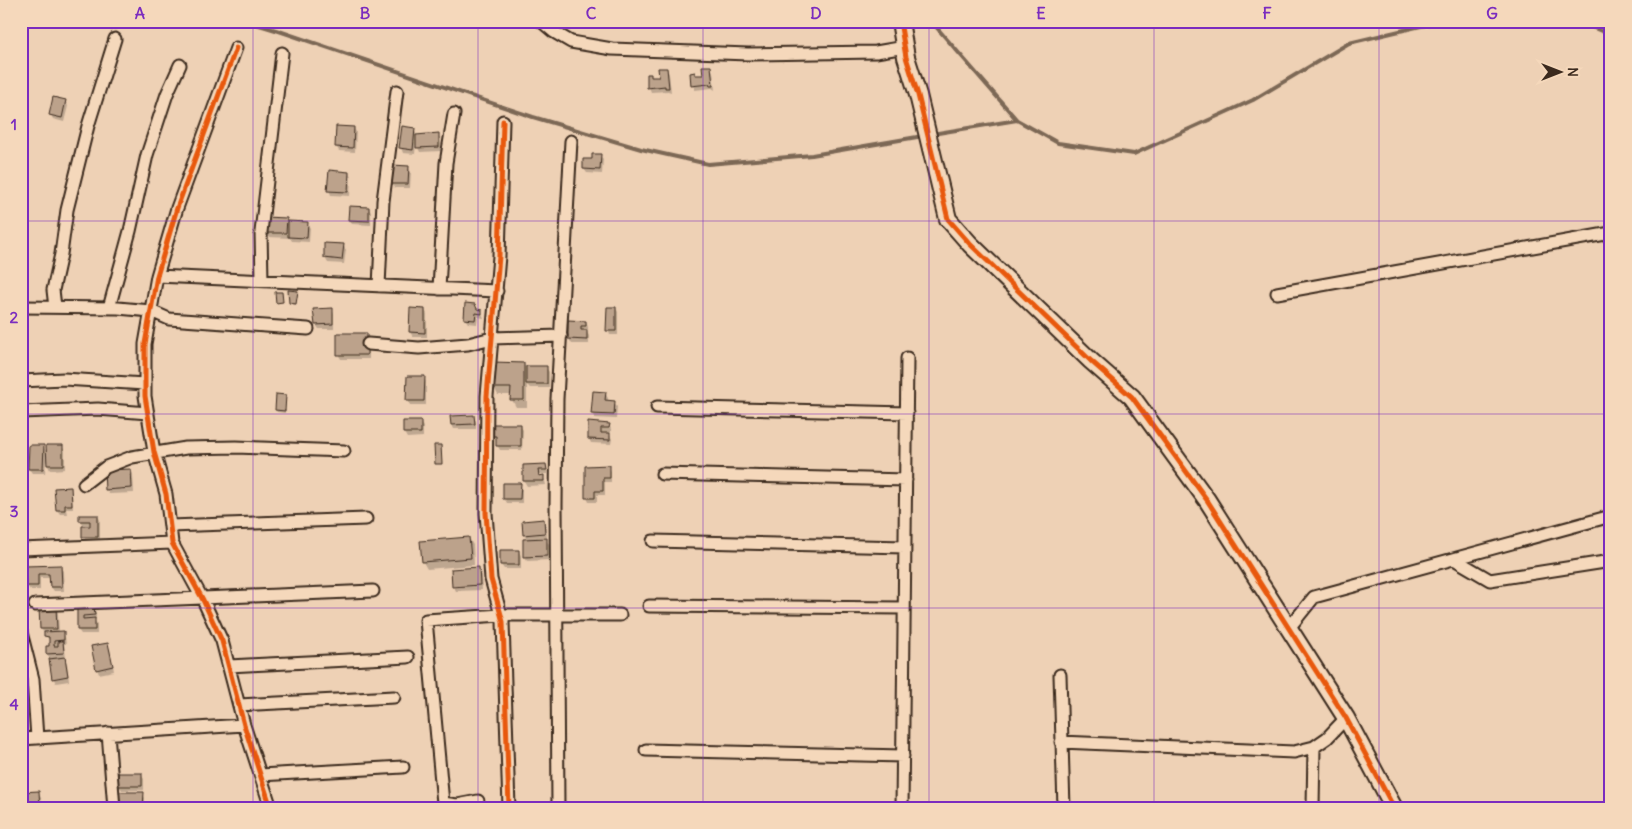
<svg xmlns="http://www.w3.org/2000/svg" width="1632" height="829" font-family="Delius,sans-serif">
<rect width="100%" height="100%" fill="#eed1b5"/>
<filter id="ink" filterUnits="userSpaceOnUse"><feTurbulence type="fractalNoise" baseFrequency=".02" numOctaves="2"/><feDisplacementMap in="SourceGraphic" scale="10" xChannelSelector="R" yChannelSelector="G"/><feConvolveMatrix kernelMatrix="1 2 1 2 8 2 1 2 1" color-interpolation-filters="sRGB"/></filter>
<g filter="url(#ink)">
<path fill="#0003" d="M 711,67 L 713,72 L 715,90 L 712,88 L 695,90 L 693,85 L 694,74 L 696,77 L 704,76 Z
M 667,69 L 669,74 L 671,92 L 668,91 L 651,92 L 649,87 L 650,75 L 652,79 L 660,78 Z
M 65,101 L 68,106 L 64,122 L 53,119 L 51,115 Z
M 354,128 L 356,132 L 355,152 L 339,151 L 336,146 Z
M 414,129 L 417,136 L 438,135 L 441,139 L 441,151 L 420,152 L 416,144 L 415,154 L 403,153 L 401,148 Z
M 600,155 L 603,160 L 602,174 L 587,173 L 584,169 Z
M 408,167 L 411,172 L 410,188 L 395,188 L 392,183 Z
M 349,173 L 351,177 L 350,196 L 331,195 L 329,190 Z
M 369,208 L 371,213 L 371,225 L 352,224 L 349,220 Z
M 286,219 L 288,223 L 307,224 L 310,228 L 309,242 L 292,241 L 290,238 L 268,237 L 265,233 Z
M 343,245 L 346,250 L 344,264 L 328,263 L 325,258 Z
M 297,292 L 296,305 L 291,304 L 290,302 Z
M 616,308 L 618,312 L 618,335 L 610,335 L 608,330 Z
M 332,309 L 334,314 L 334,329 L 319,329 L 316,325 Z
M 425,310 L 427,314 L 427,337 L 413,337 L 410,332 Z
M 477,310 L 481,311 L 484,318 L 478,317 L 477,324 L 468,323 L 465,319 Z
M 569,322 L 586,322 L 588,327 L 588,330 L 586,330 L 589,336 L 589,344 L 572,344 L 569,339 Z
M 367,335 L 369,339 L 369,359 L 341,359 L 338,354 Z
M 524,364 L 525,367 L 546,367 L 549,372 L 549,388 L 530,388 L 527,385 L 527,407 L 516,407 L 512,400 L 512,395 L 498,395 L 494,388 Z
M 424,377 L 426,382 L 426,405 L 410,405 L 408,400 Z
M 605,393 L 608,398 L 608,402 L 614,402 L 617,407 L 616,419 L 595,418 L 592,414 Z
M 285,396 L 285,413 L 277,412 L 276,410 Z
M 473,416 L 476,421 L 476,429 L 454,429 L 452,425 Z
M 404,422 L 420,422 L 423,427 L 423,437 L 407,438 L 404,433 Z
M 590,424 L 609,425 L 611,429 L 611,433 L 608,432 L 612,439 L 611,444 L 591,443 L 589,439 Z
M 520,425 L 523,430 L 522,450 L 500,450 L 497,445 L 497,440 L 493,436 Z
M 43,446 L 48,454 L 62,446 L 65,451 L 65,469 L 50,470 L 46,461 L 45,473 L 32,473 L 29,469 Z
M 524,466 L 546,466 L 548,474 L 540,474 L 540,477 L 543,477 L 545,481 L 546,485 L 527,486 L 524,481 Z
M 609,467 L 611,471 L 611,482 L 605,482 L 605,495 L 597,495 L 597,502 L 589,502 L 587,498 Z
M 131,470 L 133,474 L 134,493 L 109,494 L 106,489 Z
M 520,484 L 522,489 L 522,503 L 507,503 L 504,498 Z
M 70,488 L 72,493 L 73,509 L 66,509 L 67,514 L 60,514 L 57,510 Z
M 98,516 L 100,520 L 100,541 L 86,541 L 83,536 L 92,528 L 92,525 L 83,525 L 81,521 Z
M 544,521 L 546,525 L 547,537 L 537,538 L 537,540 L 546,540 L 549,544 L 549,560 L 527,561 L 524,556 L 527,540 L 524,534 Z
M 469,538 L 473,545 L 474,565 L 427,569 L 423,562 Z
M 519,551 L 521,556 L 521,569 L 504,569 L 501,565 Z
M 60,567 L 63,571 L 64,591 L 54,591 L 51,587 L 51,578 L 40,578 L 40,590 L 30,590 L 27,586 L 27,568 Z
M 478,568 L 481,573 L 482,590 L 456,591 L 454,587 Z
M 56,608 L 58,613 L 59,633 L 63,633 L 65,637 L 66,644 L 64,644 L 66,658 L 64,658 L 67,663 L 69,681 L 56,683 L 53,678 L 50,658 L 47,654 L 50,647 L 50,641 L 41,629 Z
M 94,608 L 96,613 L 96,619 L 94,620 L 97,624 L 97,634 L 81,634 L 78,630 L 78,609 Z
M 107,644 L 110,649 L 114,671 L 99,674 L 97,669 Z
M 141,774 L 144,779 L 144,790 L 122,790 L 119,786 Z
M 38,792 L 41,797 L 42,808 L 24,808 Z
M 143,794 L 145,798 L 145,808 L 120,808 Z"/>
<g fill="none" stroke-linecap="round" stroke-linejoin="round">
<path stroke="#7c6755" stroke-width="4" d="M 246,21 L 279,31 L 533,117 L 641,149 L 708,164 L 812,155 L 923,136
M 931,21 L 1017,120
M 1577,21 L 1611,35
M 932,134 L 1017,120 L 1058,143 L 1134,154 L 1253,100 L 1349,43 L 1442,21"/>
</g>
<path fill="#bca28b" stroke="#3b2a1e" d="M 702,66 L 711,66 L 713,86 L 710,86 L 709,84 L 691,86 L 690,73 L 695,72 L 695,75 L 703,75 Z
M 658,68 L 667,68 L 669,88 L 665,88 L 665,86 L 647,88 L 647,74 L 651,74 L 651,77 L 659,77 Z
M 53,97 L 66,100 L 62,118 L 49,115 Z
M 336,126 L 354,127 L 353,148 L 335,147 Z
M 402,126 L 415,128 L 413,150 L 399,148 Z
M 439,133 L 439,147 L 416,148 L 416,135 Z
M 592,154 L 601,154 L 600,170 L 583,169 L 583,159 L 592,159 Z
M 392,165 L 409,166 L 408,184 L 391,184 Z
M 329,170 L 349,172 L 348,192 L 327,191 Z
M 349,206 L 369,207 L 369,221 L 348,220 Z
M 264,217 L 287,218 L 286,233 L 264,233 Z
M 288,221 L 308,222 L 307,238 L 288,237 Z
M 324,243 L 344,244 L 342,260 L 324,258 Z
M 288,290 L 298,291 L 296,304 L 289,303 Z
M 275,292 L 282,292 L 283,302 L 276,303 Z
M 465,303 L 475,304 L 477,309 L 482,310 L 482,314 L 476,313 L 475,320 L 464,319 Z
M 607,307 L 616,307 L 616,331 L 606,331 Z
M 333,308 L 333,324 L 315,325 L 313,309 Z
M 410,308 L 425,309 L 425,333 L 409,332 Z
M 568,320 L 586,321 L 586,326 L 581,326 L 581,330 L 587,330 L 587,340 L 568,339 Z
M 337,333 L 367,333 L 367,355 L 337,355 Z
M 493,362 L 524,363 L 524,400 L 510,400 L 511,388 L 493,388 Z
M 526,366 L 547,366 L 547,384 L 526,384 Z
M 407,376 L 425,376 L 424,401 L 406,401 Z
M 593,391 L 606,392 L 605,400 L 615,401 L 614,415 L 591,414 Z
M 276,394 L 286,395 L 285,411 L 275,410 Z
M 474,415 L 475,424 L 451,425 L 450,416 Z
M 403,421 L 421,421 L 421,433 L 403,433 Z
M 588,422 L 610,424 L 609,428 L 601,428 L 601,433 L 610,433 L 610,440 L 588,439 Z
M 492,424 L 521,424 L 521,446 L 496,446 L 496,436 L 492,436 Z
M 29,445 L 44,445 L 43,469 L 28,469 Z
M 46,445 L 63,445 L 63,465 L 47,465 Z
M 434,445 L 441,445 L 442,464 L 435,464 Z
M 546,464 L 547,470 L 538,470 L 539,476 L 544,475 L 544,481 L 523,481 L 523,465 Z
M 610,465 L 610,478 L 603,478 L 603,491 L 595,491 L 595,498 L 585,498 L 585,466 Z
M 131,469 L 132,488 L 105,490 L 104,470 Z
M 503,483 L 521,483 L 520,499 L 503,499 Z
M 71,487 L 72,505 L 65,505 L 65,510 L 56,510 L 54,488 Z
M 79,515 L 98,515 L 98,537 L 82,537 L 82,526 L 90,526 L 90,521 L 79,521 Z
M 544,519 L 545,533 L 523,535 L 522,521 Z
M 469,537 L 471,558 L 422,562 L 420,541 Z
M 547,538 L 547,556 L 523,557 L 523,539 Z
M 500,550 L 519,550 L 519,565 L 500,565 Z
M 61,565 L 62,587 L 50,587 L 49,574 L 38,574 L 38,586 L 26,586 L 25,566 Z
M 479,567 L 480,585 L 452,587 L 451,569 Z
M 39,607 L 56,607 L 57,629 L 40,629 Z
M 77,607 L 94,607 L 95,615 L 83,616 L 83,619 L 95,618 L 95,630 L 77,630 Z
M 64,631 L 64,640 L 54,641 L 54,646 L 58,646 L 58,641 L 63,641 L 64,653 L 46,654 L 46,646 L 49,646 L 49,637 L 44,636 L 44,632 Z
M 108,643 L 113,666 L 96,670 L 91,646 Z
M 65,657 L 68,676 L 52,679 L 49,659 Z
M 118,773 L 142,773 L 142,786 L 118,786 Z
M 39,791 L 40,808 L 22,808 L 21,792 Z
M 119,792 L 144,792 L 143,808 L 119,808 Z"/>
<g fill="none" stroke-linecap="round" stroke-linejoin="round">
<g stroke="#3b2a1e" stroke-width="15">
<path id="street" d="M 541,21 L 554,32 L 571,42 L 612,49 L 748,54 L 876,52 L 905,47
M 1607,21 L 1611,23
M 236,48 L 177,208 L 157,276 L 145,344 L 145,396 L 154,452 L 166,494 L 172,543 L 203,600 L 222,641 L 244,725 L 271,808
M 503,121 L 499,256 L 487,396 L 486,513 L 491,579 L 503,622 L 509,808
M 157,276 L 497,291
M 262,280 L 261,232 L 282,53
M 379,286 L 383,201 L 397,91
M 439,289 L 446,163 L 454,114
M 1277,293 L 1611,233
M 21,307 L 118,308 L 151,311 L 169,319 L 308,329
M 55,307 L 53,290 L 61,254 L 67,210 L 88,126 L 115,39
M 109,308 L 130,231 L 147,155 L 167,94 L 180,65
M 368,344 L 419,348 L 468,344 L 492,338 L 561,336
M 21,381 L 64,379 L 145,384
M 657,407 L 907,413
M 21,412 L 98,409 L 148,413
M 662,474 L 906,480
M 84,484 L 106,467 L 132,457 L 186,448 L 236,447 L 344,451
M 170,526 L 366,519
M 653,541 L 905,547
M 21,549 L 172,543
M 1454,559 L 1490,580 L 1611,561
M 35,605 L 373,591
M 649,606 L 904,608
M 1289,628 L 1314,597 L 1611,516
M 21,632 L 33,679 L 37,738
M 229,666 L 408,657
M 1060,675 L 1064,808
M 239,705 L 394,697
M 108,733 L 114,808
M 21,739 L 244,725
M 1061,742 L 1294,752 L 1314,747 L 1327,738 L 1346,718
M 646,750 L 903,756
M 260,775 L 403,767
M 478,808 L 478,801 L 457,805 L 443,803 L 426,620 L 501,615 L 620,615
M 558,808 L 556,505 L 557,399 L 571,141
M 902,808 L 907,358
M 1313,808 L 1314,747"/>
</g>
<g stroke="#3b2a1e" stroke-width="20">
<path id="secondary" d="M 900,21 L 906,57 L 918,95 L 948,219 L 970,244 L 1091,361 L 1132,397 L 1207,500 L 1346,718 L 1394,808"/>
</g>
<use href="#street" stroke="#f5d8bb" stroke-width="11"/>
<use href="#secondary" stroke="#f5d8bb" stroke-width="16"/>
<g stroke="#f5d8bb" stroke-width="8">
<path id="cycleway" d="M 900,21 L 906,57 L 918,95 L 948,219 L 970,244 L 1091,361 L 1132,397 L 1207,500 L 1346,718 L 1394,808
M 236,48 L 177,208 L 157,276 L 145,344 L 145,396 L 154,452 L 166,494 L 172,543 L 203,600 L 222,641 L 244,725 L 271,808
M 503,121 L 499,256 L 487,396 L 486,513 L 491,579 L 503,622 L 509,808"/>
</g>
<use href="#cycleway" stroke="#e8590c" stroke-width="5"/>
</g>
</g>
<path fill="none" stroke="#7b2cbf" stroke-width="1" stroke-opacity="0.55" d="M 253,21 L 253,808M 478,21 L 478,808M 703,21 L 703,808M 929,21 L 929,808M 1154,21 L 1154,808M 1379,21 L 1379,808M 21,221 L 1611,221M 21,414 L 1611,414M 21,608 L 1611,608"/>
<rect width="1632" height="829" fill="none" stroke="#f5d8bb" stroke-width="55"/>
<g transform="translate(1560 72) rotate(90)" stroke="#f5d8bb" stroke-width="4" paint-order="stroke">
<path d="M0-4L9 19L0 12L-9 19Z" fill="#3b2a1e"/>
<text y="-8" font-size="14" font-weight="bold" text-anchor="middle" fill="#3b2a1e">N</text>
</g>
<rect x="28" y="28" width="1576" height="774" fill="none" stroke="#7b2cbf" stroke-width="2"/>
<g font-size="16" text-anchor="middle" font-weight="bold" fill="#7b2cbf">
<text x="140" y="19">A</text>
<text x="365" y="19">B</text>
<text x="591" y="19">C</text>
<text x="816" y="19">D</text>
<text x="1041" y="19">E</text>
<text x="1267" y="19">F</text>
<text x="1492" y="19">G</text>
<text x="14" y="130">1</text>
<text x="14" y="323">2</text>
<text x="14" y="517">3</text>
<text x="14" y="710">4</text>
</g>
</svg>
